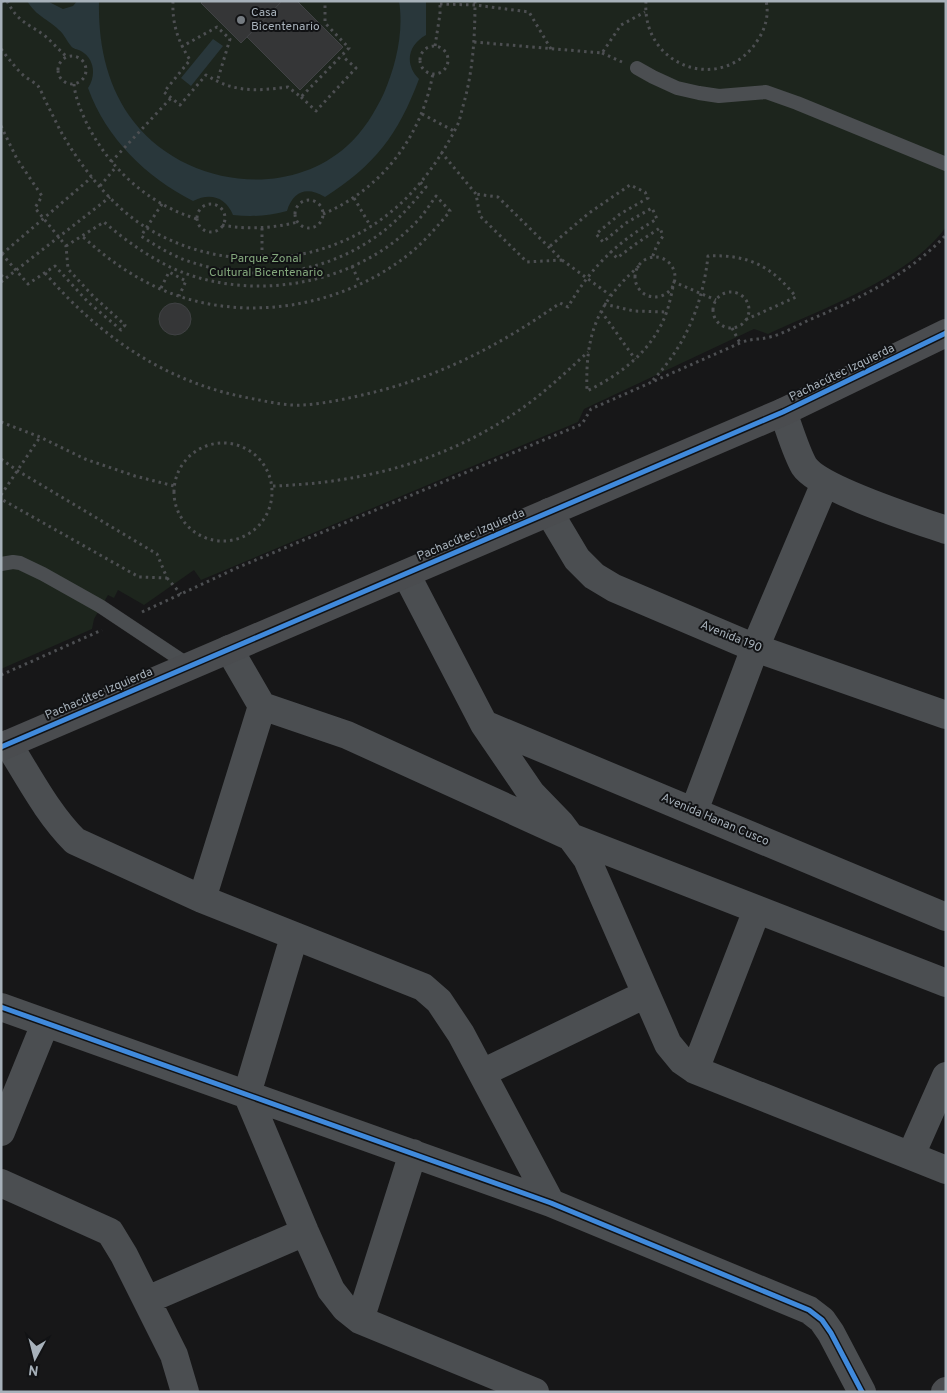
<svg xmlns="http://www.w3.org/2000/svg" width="947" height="1393" font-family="Overpass,sans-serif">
<rect width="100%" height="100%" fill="#171718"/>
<path fill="#1d251d" d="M 1,1 L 946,1 L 946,227 C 910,277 824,308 768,334 L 754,329 L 584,409 L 578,422 L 201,580 L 194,570 L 144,605 L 118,590 L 114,598 L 108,595 L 94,619 L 92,629 L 1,669 Z"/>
<path fill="#29373b" d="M 27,1 L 47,1 L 63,9 L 73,6 L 77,1 L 99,1 C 98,44 107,88 134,122 C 183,185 286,201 347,146 C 363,132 375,112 384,93 C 396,65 404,32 399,1 L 426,1 L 426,35 C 408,45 404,64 419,79 C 398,135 375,165 325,197 C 307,186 293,191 287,211 C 269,216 252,217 233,215 C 226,197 210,192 193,201 C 146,177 106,138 88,88 C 96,76 95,59 81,51 C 77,49 73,49 71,46 C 66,40 64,34 59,30 C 47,18 37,17 27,1 Z
M 213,39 L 223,46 L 191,86 L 181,78 Z"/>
<path fill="#353637" stroke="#404244" d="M 203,1 L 282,1 L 241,43 L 201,3 Z
M 282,1 L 297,1 L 343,47 L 300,90 L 247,37 Z
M159 319a16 16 0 1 1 32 0a16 16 0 1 1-32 0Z"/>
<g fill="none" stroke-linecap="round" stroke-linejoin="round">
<path stroke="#4d4f52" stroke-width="3" stroke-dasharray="2.5 4" stroke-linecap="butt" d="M 7,1 C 18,22 27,23 44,35 C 52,42 59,50 67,57
M 173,1 C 172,24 178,41 190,60 L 164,92 L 180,105 L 206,75 C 235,93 256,91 288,87 L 301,97 L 349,48 L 325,23 L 325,1
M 646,1 C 641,68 725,96 759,38 C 766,27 769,13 766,1
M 1,2 L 4,1
M 440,4 L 475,5 L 529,12 L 551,49
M 474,42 L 602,53 L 621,25 L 645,12
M 435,46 L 440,14 L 440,1
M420 60a14 14 0 1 1 28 0a14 14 0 1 1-28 0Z
M 181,47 L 217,27 L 230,39 L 217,82
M 1,49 C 8,58 15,67 23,75 C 28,79 34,82 38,86 C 41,90 43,96 45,100 C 50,110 55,120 60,130 C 80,166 112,207 147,228 C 223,274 324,268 392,211 C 419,189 440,159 456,128 C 460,121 461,113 463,106 C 473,72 475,37 475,1
M 602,53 L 622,62
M58 70a14 14 0 1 1 28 0a14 14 0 1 1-28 0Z
M 74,84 C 75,97 81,111 87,124 C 110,169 148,204 197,219
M 301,97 L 316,111 L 356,68 L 342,56
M 422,114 L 454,131
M 1,126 L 17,159 L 42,196 L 35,208 L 66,246 L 68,269 L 93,296 L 125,325 L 121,330 L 88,302 L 55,266 L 28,284 L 1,253
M 441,152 L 476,194 L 480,216 L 527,262 L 562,260 L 498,197 L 476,194
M 111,162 L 171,98
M 100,186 L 116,167
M 354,198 L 371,227
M295 214a14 14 0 1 1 28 0a14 14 0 1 1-28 0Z
M 162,204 L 141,236 C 155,245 169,254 185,260 C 246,282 316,277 371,240 C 393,226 410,207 426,187 L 420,182
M197 218a14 14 0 1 1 28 0a14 14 0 1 1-28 0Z
M 323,214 C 382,189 422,136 433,73
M 222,225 C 248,230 273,228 298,222
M 262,228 L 262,259
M 66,246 L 104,222 C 125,240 146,255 170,267 C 251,305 360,285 420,218 C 426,211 431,203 436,196 L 450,211 C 439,225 427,238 414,250 C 343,310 234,327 150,284 C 124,271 103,255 82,236
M 610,251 L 617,258 L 637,243 L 660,228 L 663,236 L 657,245 L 652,258
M 2,254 L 92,177
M635 277a20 20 0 1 1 40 0a20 20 0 1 1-40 0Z
M 562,260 L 610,295
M 352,266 L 360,284
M 639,266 C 597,303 585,335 587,391 C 622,374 654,349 667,311 C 670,302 672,291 674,282 L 716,300
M 301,269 L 304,281
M 45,273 C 101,338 168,384 254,399 C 269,402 287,406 303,405 C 321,404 340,400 358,396 C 435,379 496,348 560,303 L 568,307 C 591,267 617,242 657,219 L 652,208 L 626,223 L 603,242 L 596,234 L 620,214 L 648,198 L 645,192 L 630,185 L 589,213 L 549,247
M 1,275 L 5,279
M 1,282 L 110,197
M 161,288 L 169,272 L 186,281 L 179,296
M713 310a18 18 0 1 1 36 0a18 18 0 1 1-36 0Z
M 604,304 L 634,311 L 666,312
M 601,311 L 635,359
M 732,328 L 740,343
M 653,380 C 686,345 703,303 708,256 C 747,254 772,266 796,297 L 745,320
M 1,422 L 40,437 L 85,459 L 135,476 L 174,486
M174 492a49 49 0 1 1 98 0a49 49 0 1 1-98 0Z
M 1,459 L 18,471 L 157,554 L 167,578 L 139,577 L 1,499
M 273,486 C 361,483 444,462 518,411 C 543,394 565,373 588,352
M 1,495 L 40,437
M 167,578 L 181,594
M 142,612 L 239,567 L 582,424 L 591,409 L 740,343 C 752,338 759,340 770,337 C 783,334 796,326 809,320 C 859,299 908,275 946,235
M 1,675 L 102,630"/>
<path stroke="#4b4e51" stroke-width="14" d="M 637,68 L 653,77 L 677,88 L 699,93 L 719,96 L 766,92 L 797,103 L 946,164
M 1,564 L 13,562 L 20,563 L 43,574 L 100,606 L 190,666"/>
<path stroke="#4b4e51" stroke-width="28" d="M 783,412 C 789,428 796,452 804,466 C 819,489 917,520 946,530
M 549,512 L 577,559 L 594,576 L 614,588 L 755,648 L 946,715
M 406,574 L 484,724 L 531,793 L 561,824 L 587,859 L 668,1044 L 682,1061 L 695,1070 L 946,1170
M 262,706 L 347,735 L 571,837 L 946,983
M 484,724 L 946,917
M 8,744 C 29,777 47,813 75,841 L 202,899 L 423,987 L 439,1001 L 461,1034 L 551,1203
M 694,811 L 755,648 L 825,483
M 202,899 L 262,706 L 229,649
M 294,937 L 247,1094 L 305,1232 L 331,1290 L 345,1308 L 360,1320 L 535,1392
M 1,1007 L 551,1203 L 809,1310 L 822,1320 L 831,1333 L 862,1392
M 695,1070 L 757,910
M 482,1073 L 646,994
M 1,1132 L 45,1024
M 911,1155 L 946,1076
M 1,1183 L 110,1232 L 124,1255 L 174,1355 L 185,1392
M 147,1300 L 305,1232
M 360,1320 L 413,1153"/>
<path stroke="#4a4c4f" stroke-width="28" d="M 1,747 L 783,412 L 946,333
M 945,1392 L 946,1391"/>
<g stroke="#111214" stroke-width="8">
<path id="cycleway" d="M 1,747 L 783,412 L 946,333
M 1,1007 L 551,1203 L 809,1310 L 822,1320 L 831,1333 L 862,1392"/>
</g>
<use href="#cycleway" stroke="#408adc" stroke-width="5"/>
</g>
<circle fill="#757b81" stroke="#111214" stroke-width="2" cx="241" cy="20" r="5"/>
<g text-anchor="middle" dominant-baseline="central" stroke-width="4" stroke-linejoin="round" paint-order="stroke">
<g font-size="12" fill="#a7b1ba" stroke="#111214" text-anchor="start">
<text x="251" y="13">Casa<tspan x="251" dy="14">Bicentenario</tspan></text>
</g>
<g font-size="12" fill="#83a77c" stroke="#111214">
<text x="266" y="259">Parque Zonal<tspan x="266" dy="14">Cultural Bicentenario</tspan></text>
</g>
<g font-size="12" fill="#a7b1ba" stroke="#111214">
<text transform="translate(842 373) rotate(-26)">Pachacútec Izquierda</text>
<text transform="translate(471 535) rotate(-23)">Pachacútec Izquierda</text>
<text transform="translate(731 637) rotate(22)">Avenida 190</text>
<text transform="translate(99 694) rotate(-23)">Pachacútec Izquierda</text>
<text transform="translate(715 820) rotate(23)">Avenida Hanan Cusco</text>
</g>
</g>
<rect width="947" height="1393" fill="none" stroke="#a7b1ba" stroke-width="5"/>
<g transform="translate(35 1358) rotate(187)" stroke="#111214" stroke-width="4" paint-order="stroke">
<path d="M0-4L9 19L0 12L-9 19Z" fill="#a7b1ba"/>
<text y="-8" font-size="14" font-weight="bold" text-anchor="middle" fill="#a7b1ba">N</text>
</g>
</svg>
